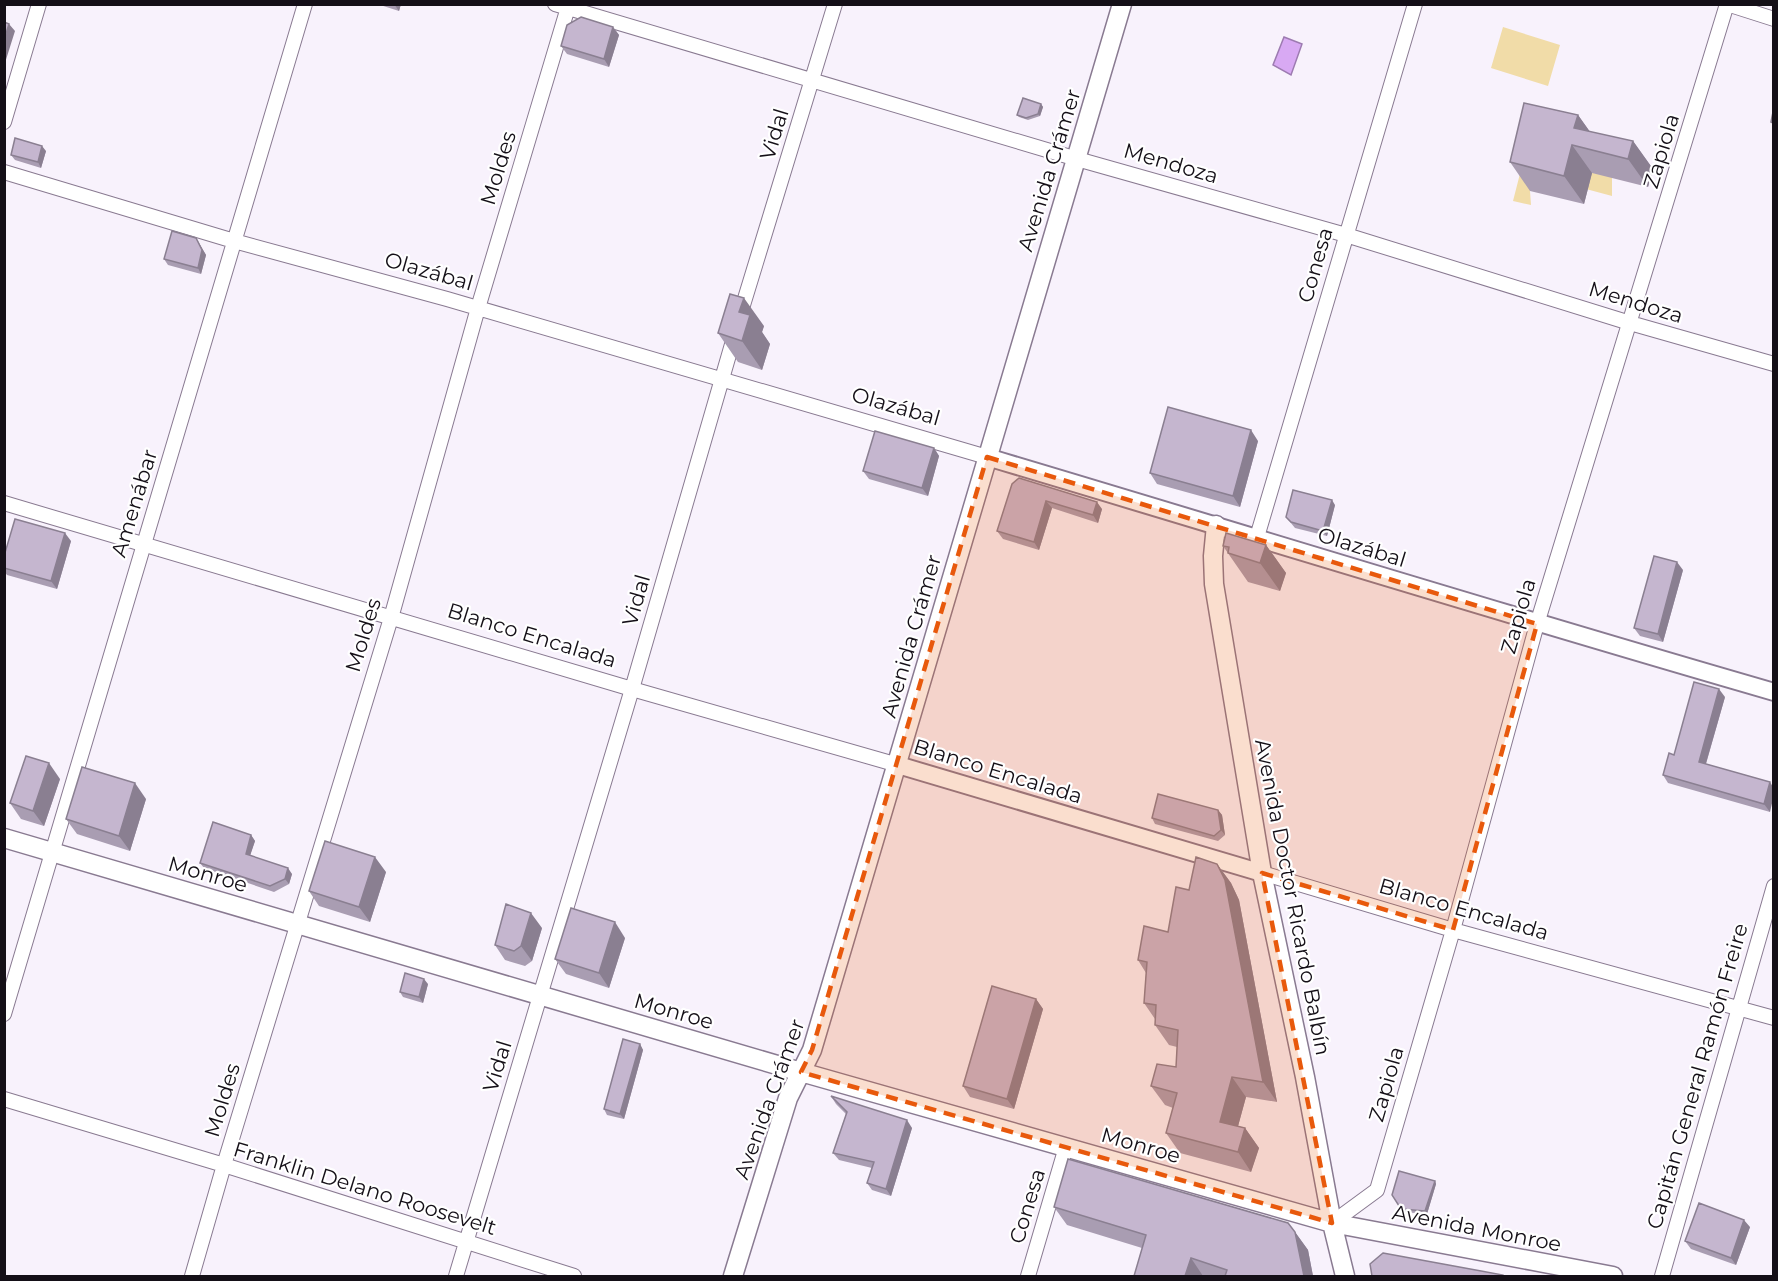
<svg xmlns="http://www.w3.org/2000/svg" width="1778" height="1281" font-family="Montserrat,sans-serif">
<rect width="100%" height="100%" fill="#f8f2fc"/>
<path fill="#f1dca8" d="M 1503,27 L 1560,45 L 1548,86 L 1491,68 Z
M 1524,158 L 1612,177 L 1612,196 L 1534,175 L 1530,191 L 1531,205 L 1513,201 Z"/>
<path fill="#d8a9f3" stroke="#9d7bb1" stroke-width="1.5" d="M 1284,37 L 1302,44 L 1291,75 L 1273,65 Z"/>
<g fill="none" stroke-linecap="round" stroke-linejoin="round">
<g stroke="#897a91" stroke-width="16">
<path id="minor" d="M 555,4 L 1077,159 L 1346,235 L 1630,323 L 1774,364
M 1727,4 L 1774,19
M 4,122 L 39,4
M 4,172 L 234,241 L 447,299 L 987,457
M 740,315 L 835,4
M 4,503 L 632,689 L 898,765
M 1257,537 L 1415,4
M 1262,873 L 1453,930 L 1774,1018
M 4,1014 L 305,4
M 4,1099 L 224,1165 L 574,1276
M 1332,1223 L 1377,1190 L 1453,930 L 1537,624 L 1727,4
M 192,1276 L 224,1165 L 391,618 L 478,308 L 569,4
M 456,1276 L 632,689 L 735,334
M 1028,1276 L 1066,1147
M 1662,1276 L 1774,886"/>
</g>
<g stroke="#897a91" stroke-width="20">
<path id="tertiary" d="M 987,457 C 1249,535 1510,616 1774,692
M 898,765 L 1262,873"/>
</g>
<g stroke="#897a91" stroke-width="21">
<path id="secondary" d="M 1216,525 L 1213,556 L 1214,584 L 1262,873 L 1305,1077 L 1332,1223 L 1345,1276
M 4,838 L 801,1072 L 1332,1223 L 1613,1276
M 733,1276 L 788,1098 L 812,1050 L 1122,4"/>
</g>
<use href="#minor" stroke="#fff" stroke-width="14"/>
<use href="#tertiary" stroke="#fff" stroke-width="16"/>
<use href="#secondary" stroke="#fff" stroke-width="18"/>
</g>
<path fill="#a99db2" d="M 377,4 L 401,4 L 399,11 Z
M 613,27 L 619,35 L 609,67 L 567,54 L 561,46 Z
M 1041,104 L 1043,107 L 1040,116 L 1028,120 L 1019,117 L 1017,115 Z
M 1578,115 L 1590,132 L 1633,141 L 1653,169 L 1648,187 L 1592,173 L 1584,204 L 1530,191 L 1510,162 Z
M 46,151 L 41,168 L 15,160 L 11,155 Z
M 196,238 L 206,255 L 201,274 L 168,265 L 164,259 Z
M 764,326 L 762,332 L 770,344 L 762,370 L 738,362 L 718,333 Z
M 1258,441 L 1240,507 L 1157,484 L 1150,473 Z
M 934,448 L 939,456 L 928,496 L 869,479 L 863,471 Z
M 1012,484 L 1102,509 L 1098,523 L 1052,508 L 1039,550 L 1003,539 L 997,531 Z
M 1335,505 L 1327,536 L 1295,528 L 1286,517 Z
M 71,541 L 57,589 L 7,575 L 4,571 L 4,556 Z
M 1266,545 L 1286,573 L 1280,591 L 1248,582 L 1223,546 Z
M 1683,570 L 1663,642 L 1640,636 L 1634,628 Z
M 1725,697 L 1706,764 L 1770,782 L 1770,812 L 1668,783 L 1663,775 L 1674,755 Z
M 60,779 L 44,826 L 21,819 L 10,803 Z
M 146,799 L 130,851 L 77,834 L 66,819 Z
M 1218,810 L 1222,815 L 1225,835 L 1218,841 L 1155,824 L 1152,818 Z
M 251,835 L 255,841 L 250,855 L 292,874 L 289,884 L 274,892 L 204,868 L 200,863 Z
M 1217,864 L 1231,883 L 1239,900 L 1277,1102 L 1246,1097 L 1238,1126 L 1245,1128 L 1259,1148 L 1251,1172 L 1180,1153 L 1166,1133 L 1173,1108 L 1165,1105 L 1151,1086 L 1176,1067 L 1177,1047 L 1169,1045 L 1155,1025 L 1155,1019 L 1144,1003 L 1146,973 L 1138,960 L 1168,932 L 1189,890 Z
M 386,872 L 370,922 L 319,906 L 309,891 Z
M 542,928 L 532,961 L 525,966 L 505,960 L 495,945 Z
M 625,938 L 609,988 L 566,974 L 555,959 Z
M 428,984 L 423,1003 L 403,997 L 400,992 Z
M 1036,999 L 1043,1009 L 1014,1109 L 970,1097 L 963,1086 Z
M 640,1044 L 643,1050 L 624,1119 L 607,1115 L 604,1109 Z
M 831,1096 L 912,1128 L 891,1196 L 872,1190 L 867,1183 L 872,1168 L 839,1160 L 833,1153 L 846,1114 L 836,1104 Z
M 1435,1181 L 1436,1184 L 1427,1214 L 1403,1212 L 1392,1195 Z
M 1054,1207 L 1295,1232 L 1308,1250 L 1313,1276 L 1134,1276 L 1142,1248 L 1067,1225 Z
M 1750,1227 L 1736,1265 L 1691,1249 L 1685,1241 Z"/>
<path fill="#8a7f91" d="M 394,4 L 401,4 L 399,11 Z
M 9,24 L 15,31 L 4,66 L 4,40 Z
M 613,27 L 619,35 L 609,67 L 604,59 Z
M 1041,104 L 1043,107 L 1040,116 L 1038,114 Z
M 1578,115 L 1598,143 L 1574,128 Z
M 1633,141 L 1653,169 L 1648,187 L 1628,159 Z
M 1572,145 L 1592,173 L 1584,204 L 1564,176 Z
M 42,146 L 46,151 L 41,168 L 38,162 Z
M 196,238 L 206,255 L 201,274 L 198,268 Z
M 744,298 L 764,326 L 762,332 L 770,344 L 762,370 L 742,341 L 739,312 Z
M 1251,430 L 1258,441 L 1240,507 L 1233,496 Z
M 934,448 L 939,456 L 928,496 L 922,488 Z
M 1332,500 L 1335,505 L 1327,536 L 1323,531 Z
M 1046,501 L 1052,508 L 1039,550 L 1034,542 Z
M 1097,502 L 1102,509 L 1098,523 L 1093,515 Z
M 65,533 L 71,541 L 57,589 L 51,581 Z
M 1266,545 L 1286,573 L 1280,591 L 1260,563 Z
M 1677,562 L 1683,570 L 1663,642 L 1658,634 Z
M 1719,689 L 1725,697 L 1704,770 L 1699,762 Z
M 49,763 L 60,779 L 44,826 L 33,811 Z
M 1770,782 L 1773,787 L 1773,799 L 1770,812 L 1764,804 Z
M 135,783 L 146,799 L 130,851 L 119,836 Z
M 1218,810 L 1222,815 L 1225,835 L 1221,830 Z
M 251,835 L 255,841 L 249,859 L 246,854 Z
M 375,857 L 386,872 L 370,922 L 359,907 Z
M 1217,864 L 1231,883 L 1239,900 L 1277,1102 L 1263,1082 Z
M 288,868 L 292,874 L 289,884 L 285,879 Z
M 531,913 L 542,928 L 532,961 L 521,946 Z
M 615,922 L 625,938 L 609,988 L 599,973 Z
M 424,979 L 428,984 L 423,1003 L 419,997 Z
M 1036,999 L 1043,1009 L 1014,1109 L 1007,1099 Z
M 640,1044 L 643,1050 L 624,1119 L 620,1114 Z
M 1232,1077 L 1246,1097 L 1234,1141 L 1220,1122 Z
M 907,1120 L 912,1128 L 891,1196 L 886,1189 Z
M 1245,1128 L 1259,1148 L 1251,1172 L 1238,1152 Z
M 1435,1181 L 1436,1184 L 1427,1214 L 1425,1211 Z
M 1744,1220 L 1750,1227 L 1736,1265 L 1731,1258 Z
M 1295,1232 L 1308,1250 L 1313,1276 L 1304,1276 Z
M 1191,1258 L 1203,1276 L 1185,1276 Z"/>
<path fill="#c5b6cf" stroke="#8a7f91" stroke-width="1.5" d="M 581,17 L 613,27 L 604,59 L 561,46 L 567,25 Z
M 4,22 L 9,24 L 4,40 Z
M 1023,98 L 1041,104 L 1038,114 L 1026,118 L 1017,115 Z
M 1524,103 L 1578,115 L 1574,128 L 1633,141 L 1628,159 L 1572,145 L 1564,176 L 1510,162 Z
M 1773,112 L 1773,123 L 1771,122 Z
M 15,138 L 42,146 L 38,162 L 11,155 Z
M 172,231 L 196,238 L 202,250 L 198,268 L 164,259 Z
M 730,294 L 744,298 L 739,312 L 750,315 L 742,341 L 718,333 Z
M 1168,407 L 1251,430 L 1233,496 L 1150,473 Z
M 875,431 L 934,448 L 922,488 L 863,471 Z
M 1019,478 L 1097,502 L 1093,515 L 1046,501 L 1034,542 L 997,531 L 1012,484 Z
M 1293,490 L 1332,500 L 1323,531 L 1291,522 L 1286,517 Z
M 15,519 L 65,533 L 51,581 L 4,568 L 4,556 Z
M 1226,533 L 1266,545 L 1260,563 L 1228,553 L 1229,547 L 1223,546 Z
M 1654,556 L 1677,562 L 1658,634 L 1634,628 Z
M 1694,682 L 1719,689 L 1699,762 L 1770,782 L 1764,804 L 1663,775 L 1669,753 L 1674,755 Z
M 26,756 L 49,763 L 33,811 L 10,803 Z
M 82,767 L 135,783 L 119,836 L 66,819 Z
M 1158,794 L 1218,810 L 1221,830 L 1214,836 L 1152,818 Z
M 213,822 L 251,835 L 246,854 L 288,868 L 285,879 L 270,886 L 200,863 Z
M 325,841 L 375,857 L 359,907 L 309,891 Z
M 1196,857 L 1217,864 L 1225,880 L 1263,1082 L 1232,1077 L 1220,1122 L 1245,1128 L 1238,1152 L 1166,1133 L 1177,1093 L 1151,1086 L 1157,1064 L 1176,1067 L 1178,1030 L 1155,1025 L 1156,1005 L 1144,1003 L 1147,962 L 1138,960 L 1144,926 L 1168,932 L 1176,887 L 1189,890 Z
M 506,904 L 531,913 L 521,946 L 514,951 L 495,945 Z
M 571,908 L 615,922 L 599,973 L 555,959 Z
M 405,973 L 424,979 L 419,997 L 400,992 Z
M 992,986 L 1036,999 L 1007,1099 L 963,1086 Z
M 623,1039 L 640,1044 L 620,1114 L 604,1109 Z
M 831,1096 L 907,1120 L 886,1189 L 867,1183 L 874,1162 L 833,1153 L 847,1112 Z
M 1068,1159 L 1288,1223 L 1295,1232 L 1304,1276 L 1225,1276 L 1227,1270 L 1191,1258 L 1185,1276 L 1134,1276 L 1146,1235 L 1054,1207 Z
M 1399,1171 L 1435,1181 L 1425,1211 L 1401,1209 L 1392,1195 Z
M 1699,1203 L 1744,1220 L 1731,1258 L 1685,1241 Z
M 1383,1253 L 1503,1275 L 1503,1276 L 1372,1276 L 1370,1264 Z"/>
<path fill="#e8590c" fill-opacity="0.2" stroke="#e8590c" stroke-width="4.5" stroke-dasharray="12 8" stroke-linejoin="round" d="M 987,457 L 1537,624 L 1453,930 L 1262,873 L 1332,1223 L 801,1072 L 812,1050 Z"/>
<g text-anchor="middle" dominant-baseline="central" stroke-width="4.5" stroke-linejoin="round" paint-order="stroke">
<g font-size="21" fill="#140f17" stroke="#fff">
<text transform="translate(774 134) rotate(-73)">Vidal</text>
<text transform="translate(1661 151) rotate(-73)">Zapiola</text>
<text transform="translate(1171 163) rotate(16)">Mendoza</text>
<text transform="translate(498 168) rotate(-73)">Moldes</text>
<text transform="translate(1049 170) rotate(-73)">Avenida Crámer</text>
<text transform="translate(1315 265) rotate(-74)">Conesa</text>
<text transform="translate(429 271) rotate(16)">Olazábal</text>
<text transform="translate(1636 302) rotate(17)">Mendoza</text>
<text transform="translate(896 406) rotate(16)">Olazábal</text>
<text transform="translate(134 503) rotate(-73)">Amenábar</text>
<text transform="translate(1362 547) rotate(17)">Olazábal</text>
<text transform="translate(636 600) rotate(-74)">Vidal</text>
<text transform="translate(1518 616) rotate(-74)">Zapiola</text>
<text transform="translate(363 635) rotate(-73)">Moldes</text>
<text transform="translate(532 635) rotate(17)">Blanco Encalada</text>
<text transform="translate(911 636) rotate(-74)">Avenida Crámer</text>
<text transform="translate(998 771) rotate(17)">Blanco Encalada</text>
<text transform="translate(208 874) rotate(16)">Monroe</text>
<text transform="translate(1293 897) rotate(79)">Avenida Doctor Ricardo Balbín</text>
<text transform="translate(1464 909) rotate(16)">Blanco Encalada</text>
<text transform="translate(674 1011) rotate(16)">Monroe</text>
<text transform="translate(497 1066) rotate(-73)">Vidal</text>
<text transform="translate(1697 1076) rotate(-74)">Capitán General Ramón Freire</text>
<text transform="translate(1386 1084) rotate(-74)">Zapiola</text>
<text transform="translate(769 1099) rotate(-70)">Avenida Crámer</text>
<text transform="translate(222 1100) rotate(-73)">Moldes</text>
<text transform="translate(1141 1145) rotate(16)">Monroe</text>
<text transform="translate(365 1188) rotate(17)">Franklin Delano Roosevelt</text>
<text transform="translate(1027 1206) rotate(-73)">Conesa</text>
<text transform="translate(1477 1228) rotate(11)">Avenida Monroe</text>
</g>
</g>
<rect width="1778" height="1281" fill="none" stroke="#140f17" stroke-width="12"/>
</svg>
